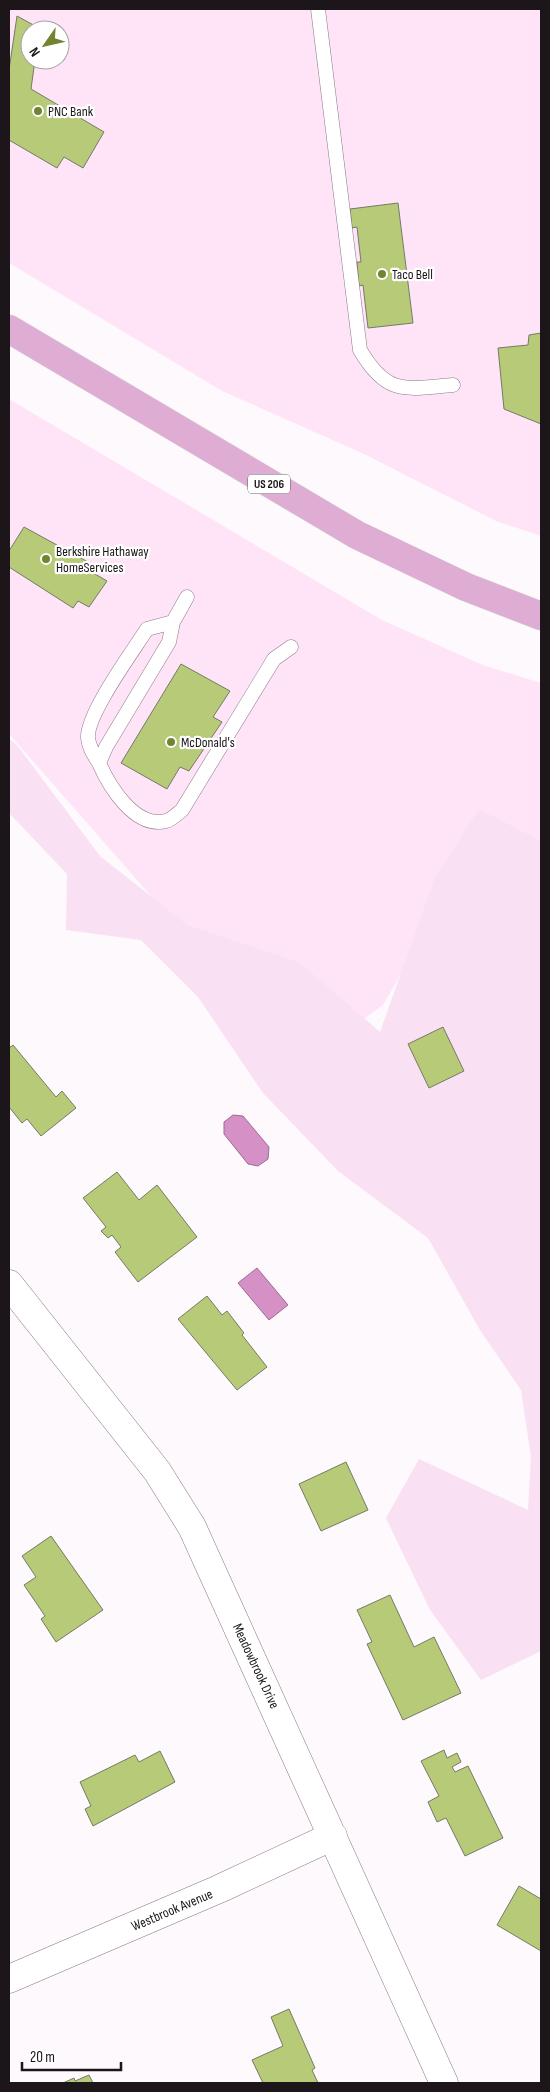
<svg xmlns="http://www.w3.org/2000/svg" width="550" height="2092" font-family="'Sofia Sans Condensed',sans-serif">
<rect width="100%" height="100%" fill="#fdf9fc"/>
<path fill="#ffe4f8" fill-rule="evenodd" d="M 9,9 L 541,9 L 541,536 L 496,521 L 364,454 L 222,391 L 9,263 ZM 30,30 L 60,30 L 60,60 L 30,60 Z
M 9,399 L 382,620 L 483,665 L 541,683 L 541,853 L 488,826 L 383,1005 L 300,1066 L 9,734 Z"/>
<path fill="#f9e0f3" d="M 9,739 L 17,745 L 100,856 L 187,925 L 299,962 L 380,1032 L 435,878 L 479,809 L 541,841 L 541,1651 L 481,1680 L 430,1610 L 386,1518 L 419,1459 L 528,1510 L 531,1457 L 521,1390 L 480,1330 L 428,1238 L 338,1171 L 263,1093 L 198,997 L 141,940 L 66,930 L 67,874 L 9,813 Z"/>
<path fill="#d590c6" stroke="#9e6b93" d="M 233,1115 L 243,1116 L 269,1147 L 268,1159 L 258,1166 L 248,1164 L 224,1134 L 224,1122 Z
M 257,1268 L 288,1305 L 269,1320 L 238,1283 Z"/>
<path fill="#b6ca78" stroke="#757a67" d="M 17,16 L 39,28 L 38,30 L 30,30 L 30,60 L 35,60 L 31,89 L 104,132 L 83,168 L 64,157 L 57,168 L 9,140 L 9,70 Z
M 398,203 L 413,323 L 368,328 L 363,285 L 359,286 L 357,262 L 361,262 L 357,227 L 352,228 L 350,209 Z
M 541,333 L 541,424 L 504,409 L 498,348 L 528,345 L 529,335 Z
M 24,527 L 99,568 L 95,574 L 107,581 L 89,607 L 78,601 L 73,608 L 9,567 L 9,551 Z
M 181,664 L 230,691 L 213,717 L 222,722 L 189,771 L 180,767 L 167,789 L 121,763 Z
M 443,1027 L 464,1071 L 429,1088 L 408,1044 Z
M 13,1045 L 56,1097 L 62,1091 L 76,1108 L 41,1136 L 27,1119 L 22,1123 L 9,1107 L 9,1048 Z
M 117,1172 L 139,1200 L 157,1185 L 197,1237 L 138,1282 L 115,1252 L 121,1247 L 112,1235 L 108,1238 L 101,1231 L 106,1227 L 83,1198 Z
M 207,1296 L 222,1315 L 227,1311 L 244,1333 L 242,1335 L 267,1367 L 237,1390 L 178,1319 Z
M 346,1462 L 368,1510 L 321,1531 L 299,1484 Z
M 51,1536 L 103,1610 L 56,1642 L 41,1619 L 45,1616 L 24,1585 L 36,1577 L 22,1556 Z
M 390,1595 L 414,1647 L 434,1637 L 461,1693 L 403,1720 L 367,1644 L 372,1642 L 357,1610 Z
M 444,1750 L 447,1758 L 457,1753 L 461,1762 L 452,1767 L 455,1772 L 468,1766 L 503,1838 L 465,1856 L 446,1818 L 437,1822 L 428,1802 L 439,1796 L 421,1761 Z
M 160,1751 L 175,1782 L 93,1826 L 85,1809 L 91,1806 L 80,1782 L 135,1755 L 139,1762 Z
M 519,1886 L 541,1899 L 541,1951 L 497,1925 Z
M 289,2009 L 315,2068 L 312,2070 L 318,2083 L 263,2083 L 252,2060 L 283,2046 L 271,2017 Z
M 89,2075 L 93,2083 L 63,2083 L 74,2078 L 75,2081 Z"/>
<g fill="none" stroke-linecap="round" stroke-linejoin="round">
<g stroke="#8b7a87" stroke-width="15">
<path id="lane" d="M 318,9 L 360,350 C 387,396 405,389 453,385
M 187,597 L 173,622 L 169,642 L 106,747 L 99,763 C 109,786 135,829 166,821 C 171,820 177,814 182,810 L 274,659 L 291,647
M 99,763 C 94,755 89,748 88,738 C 86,715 133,651 147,629 L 173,622"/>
</g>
<g stroke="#8b7a87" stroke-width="29">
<path id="street" d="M 9,1284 L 157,1471 L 192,1527 L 444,2083
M 9,1979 L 219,1889 L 333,1836"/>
</g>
<g stroke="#d6d5d6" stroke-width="29">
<path id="primary" d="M 9,329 L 357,535 L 466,587 L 541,616"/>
</g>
<use href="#lane" stroke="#fff" stroke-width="14"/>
<use href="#street" stroke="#fff" stroke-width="28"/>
<use href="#primary" stroke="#dfadd4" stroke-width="28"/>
</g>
<g fill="#728332" stroke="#fff" stroke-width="2">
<circle cx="38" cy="111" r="5"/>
<circle cx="382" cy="274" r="5"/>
<circle cx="46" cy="559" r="5"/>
<circle cx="171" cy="742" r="5"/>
</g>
<g text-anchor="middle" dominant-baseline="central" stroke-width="4.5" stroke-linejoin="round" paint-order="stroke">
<rect fill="#fff" stroke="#605c5f" stroke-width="1" x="248" y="474.5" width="42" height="19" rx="4"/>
<g font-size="12" font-weight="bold" fill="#1c161b">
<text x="269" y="484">US 206</text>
</g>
<g font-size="14" fill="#1c161b" stroke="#fff" text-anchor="start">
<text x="48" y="111">PNC Bank</text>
<text x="392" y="274">Taco Bell</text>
<text x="56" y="551">Berkshire Hathaway<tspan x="56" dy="16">HomeServices</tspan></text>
<text x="181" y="742">McDonald's</text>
</g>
<g font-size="14" fill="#1c161b" stroke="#fff">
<text transform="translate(256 1666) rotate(65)">Meadowbrook Drive</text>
<text transform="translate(172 1910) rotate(-23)">Westbrook Avenue</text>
</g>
</g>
<rect width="550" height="2092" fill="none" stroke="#1c161b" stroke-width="20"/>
<g transform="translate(45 45) rotate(236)"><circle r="24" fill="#ffffff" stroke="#a4a2a4"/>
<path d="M0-4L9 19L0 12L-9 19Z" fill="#728332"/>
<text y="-8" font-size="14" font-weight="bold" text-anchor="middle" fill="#1c161b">N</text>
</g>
<path d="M22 2062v8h99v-8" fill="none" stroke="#1c161b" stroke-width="2.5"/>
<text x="30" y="2062" font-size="15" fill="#1c161b" stroke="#ffffff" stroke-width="4" paint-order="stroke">20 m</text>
</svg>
